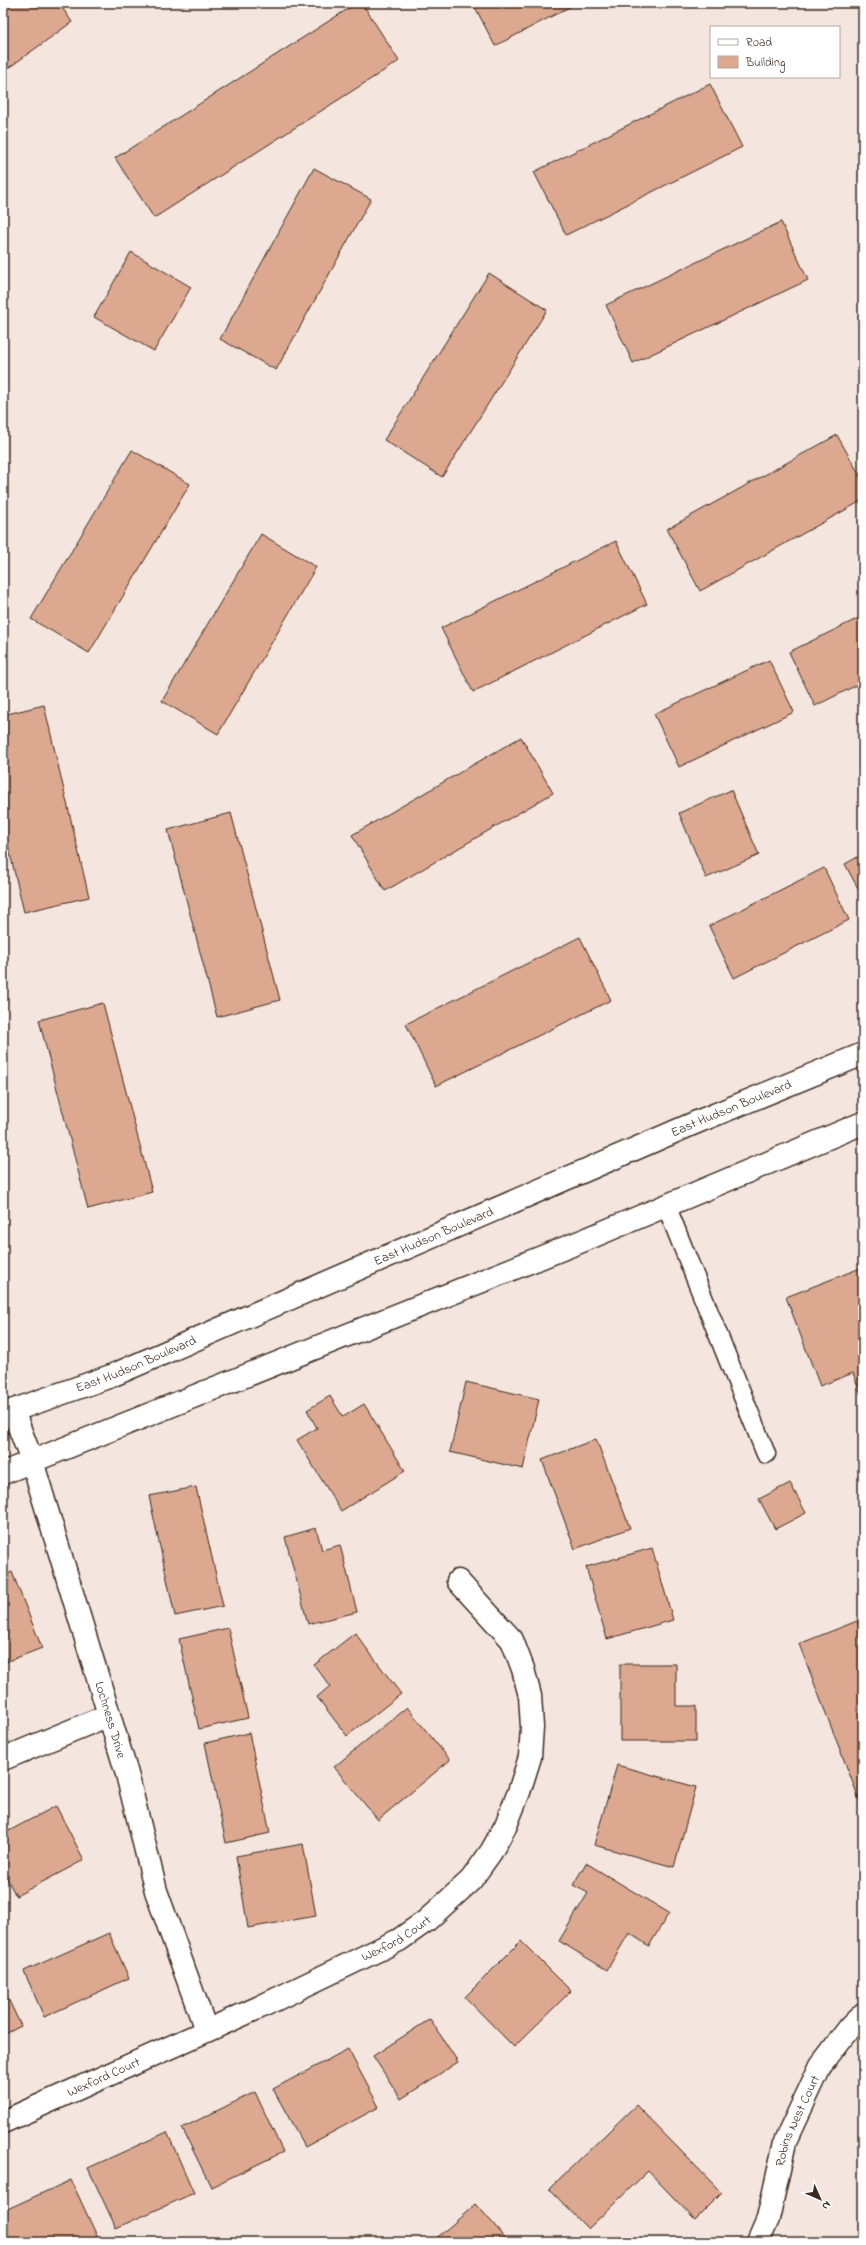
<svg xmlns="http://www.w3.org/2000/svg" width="866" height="2245" font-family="'Indie Flower',sans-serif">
<rect width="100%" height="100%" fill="#f4e5de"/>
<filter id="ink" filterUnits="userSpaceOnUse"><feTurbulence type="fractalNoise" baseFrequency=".025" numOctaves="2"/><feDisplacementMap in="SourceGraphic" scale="8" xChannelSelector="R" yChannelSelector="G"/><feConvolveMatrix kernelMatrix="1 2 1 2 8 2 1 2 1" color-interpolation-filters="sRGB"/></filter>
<g filter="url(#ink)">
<path fill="#dca890" stroke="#3b2a1e" d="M 3,3 L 59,3 L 72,22 L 3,72 Z
M 357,3 L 362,3 L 399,61 L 154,218 L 115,158 Z
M 473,3 L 577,3 L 495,46 Z
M 710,84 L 742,147 L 566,235 L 534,172 Z
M 314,168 L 371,199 L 276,370 L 220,339 Z
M 781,222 L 808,280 L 633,363 L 606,305 Z
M 131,252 L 191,287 L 154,351 L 94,317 Z
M 489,273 L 547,310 L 442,477 L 384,440 Z
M 837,435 L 863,481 L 863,500 L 700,591 L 667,529 Z
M 132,450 L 190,484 L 89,653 L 31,619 Z
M 261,534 L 316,567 L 218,734 L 162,701 Z
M 616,541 L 647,604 L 473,692 L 441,628 Z
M 863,616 L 863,682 L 815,706 L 789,652 Z
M 769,660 L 794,712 L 679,767 L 654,714 Z
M 44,705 L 89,897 L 24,912 L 3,824 L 3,715 Z
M 521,737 L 553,793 L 385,891 L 352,835 Z
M 731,790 L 759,855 L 706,878 L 679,813 Z
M 231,813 L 280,1000 L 217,1017 L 168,830 Z
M 863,854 L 863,898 L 845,864 Z
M 824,868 L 849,920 L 734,978 L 709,926 Z
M 580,937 L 611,1000 L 436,1086 L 406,1024 Z
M 103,1003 L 152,1192 L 88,1209 L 39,1020 Z
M 863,1267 L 863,1400 L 853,1373 L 820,1386 L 786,1297 Z
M 466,1382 L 539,1399 L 523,1469 L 450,1452 Z
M 330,1396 L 343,1417 L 364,1404 L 405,1471 L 341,1511 L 297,1440 L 317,1428 L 307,1410 Z
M 596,1439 L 630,1528 L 575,1549 L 542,1460 Z
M 790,1483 L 806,1513 L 775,1529 L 759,1499 Z
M 196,1487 L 223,1606 L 175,1616 L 149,1496 Z
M 316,1528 L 322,1550 L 340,1545 L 357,1612 L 308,1624 L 285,1537 Z
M 652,1548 L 673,1620 L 607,1639 L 586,1567 Z
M 12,1572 L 42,1648 L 3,1663 L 3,1576 Z
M 857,1621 L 863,1636 L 863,1809 L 799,1644 Z
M 228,1628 L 248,1718 L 199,1729 L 179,1639 Z
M 355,1633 L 401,1694 L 347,1736 L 317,1697 L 330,1686 L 314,1665 Z
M 620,1664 L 676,1664 L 676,1706 L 696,1706 L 696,1741 L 620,1741 Z
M 407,1707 L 450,1760 L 378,1820 L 334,1767 Z
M 249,1733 L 270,1833 L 226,1843 L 205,1743 Z
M 617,1765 L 696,1787 L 674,1867 L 594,1845 Z
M 56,1806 L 84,1860 L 16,1896 L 3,1871 L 3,1834 Z
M 303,1844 L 316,1916 L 248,1928 L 236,1856 Z
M 586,1863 L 669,1913 L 649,1946 L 629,1933 L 607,1970 L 559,1941 L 588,1893 L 573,1885 Z
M 109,1933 L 129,1978 L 44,2017 L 24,1971 Z
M 521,1941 L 571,1991 L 514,2047 L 465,1997 Z
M 3,1988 L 21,2026 L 3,2035 Z
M 430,2019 L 458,2062 L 401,2099 L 373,2056 Z
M 348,2049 L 379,2107 L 305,2147 L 273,2089 Z
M 255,2092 L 283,2152 L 211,2187 L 182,2128 Z
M 636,2105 L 722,2193 L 695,2220 L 648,2171 L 588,2229 L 549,2189 Z
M 167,2132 L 194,2193 L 116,2228 L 88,2168 Z
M 71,2180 L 98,2238 L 88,2242 L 7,2242 L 3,2232 L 3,2211 Z
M 476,2204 L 509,2242 L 432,2242 Z"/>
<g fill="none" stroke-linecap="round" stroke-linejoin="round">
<g stroke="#3b2a1e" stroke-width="21">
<path id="lane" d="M 666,1205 L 766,1454"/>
</g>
<g stroke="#3b2a1e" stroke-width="25">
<g id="street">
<path id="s1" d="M 13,1411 L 32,1461 L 127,1774 L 156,1891 L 206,2030"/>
<path d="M 3,1759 L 109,1715"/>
<path id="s2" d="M 3,2122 L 260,2007 L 399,1940 L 426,1921 L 471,1880 L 491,1852 L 506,1825 L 519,1792 L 530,1757 L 532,1727 L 530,1696 L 523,1669 L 512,1640 L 458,1581"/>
<path id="s3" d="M 758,2242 L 768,2219 L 785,2142 L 821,2065 L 850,2027 L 863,2014"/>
</g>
</g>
<g stroke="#3b2a1e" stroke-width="25">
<g id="secondary">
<path id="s4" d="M 3,1414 L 111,1376 L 697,1122 L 863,1054"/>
<path d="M 3,1473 L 582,1241 L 863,1123"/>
</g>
</g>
<use href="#lane" stroke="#fff" stroke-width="18"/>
<use href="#street" stroke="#fff" stroke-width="22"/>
<use href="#secondary" stroke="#fff" stroke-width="22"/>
</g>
</g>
<g text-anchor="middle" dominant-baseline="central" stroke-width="3" stroke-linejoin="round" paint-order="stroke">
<g font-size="13" fill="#3b2a1e" stroke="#fff">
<text stroke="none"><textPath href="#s4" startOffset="790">East Hudson Boulevard</textPath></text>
<text stroke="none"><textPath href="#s4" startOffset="466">East Hudson Boulevard</textPath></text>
<text stroke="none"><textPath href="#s4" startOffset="142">East Hudson Boulevard</textPath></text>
<text stroke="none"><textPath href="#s1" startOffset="324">Lochness Drive</textPath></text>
<text stroke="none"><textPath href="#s2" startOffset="434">Wexford Court</textPath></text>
<text stroke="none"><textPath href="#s2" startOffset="110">Wexford Court</textPath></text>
<text stroke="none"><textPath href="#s3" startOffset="128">Robins Nest Court</textPath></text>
</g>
</g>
<rect width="866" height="2245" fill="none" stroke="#fff" stroke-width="16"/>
<rect x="8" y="8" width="850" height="2229" fill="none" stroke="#3b2a1e" stroke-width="1.5" filter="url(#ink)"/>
<rect x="710" y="26" width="130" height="52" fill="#ffffff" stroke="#b1aaa5"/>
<rect x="718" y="39" width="20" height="6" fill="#ffffff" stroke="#b1aaa5"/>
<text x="746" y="46" font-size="12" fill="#3b2a1e">Road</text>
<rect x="718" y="56" width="20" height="12" fill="#dca890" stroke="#b1aaa5"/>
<text x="746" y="66" font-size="12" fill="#3b2a1e">Building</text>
<g transform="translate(820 2199) rotate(135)" stroke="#ffffff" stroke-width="3" paint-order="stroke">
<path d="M0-3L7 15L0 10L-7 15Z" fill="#3b2a1e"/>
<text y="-6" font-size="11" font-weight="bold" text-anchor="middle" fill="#3b2a1e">N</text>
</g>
</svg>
